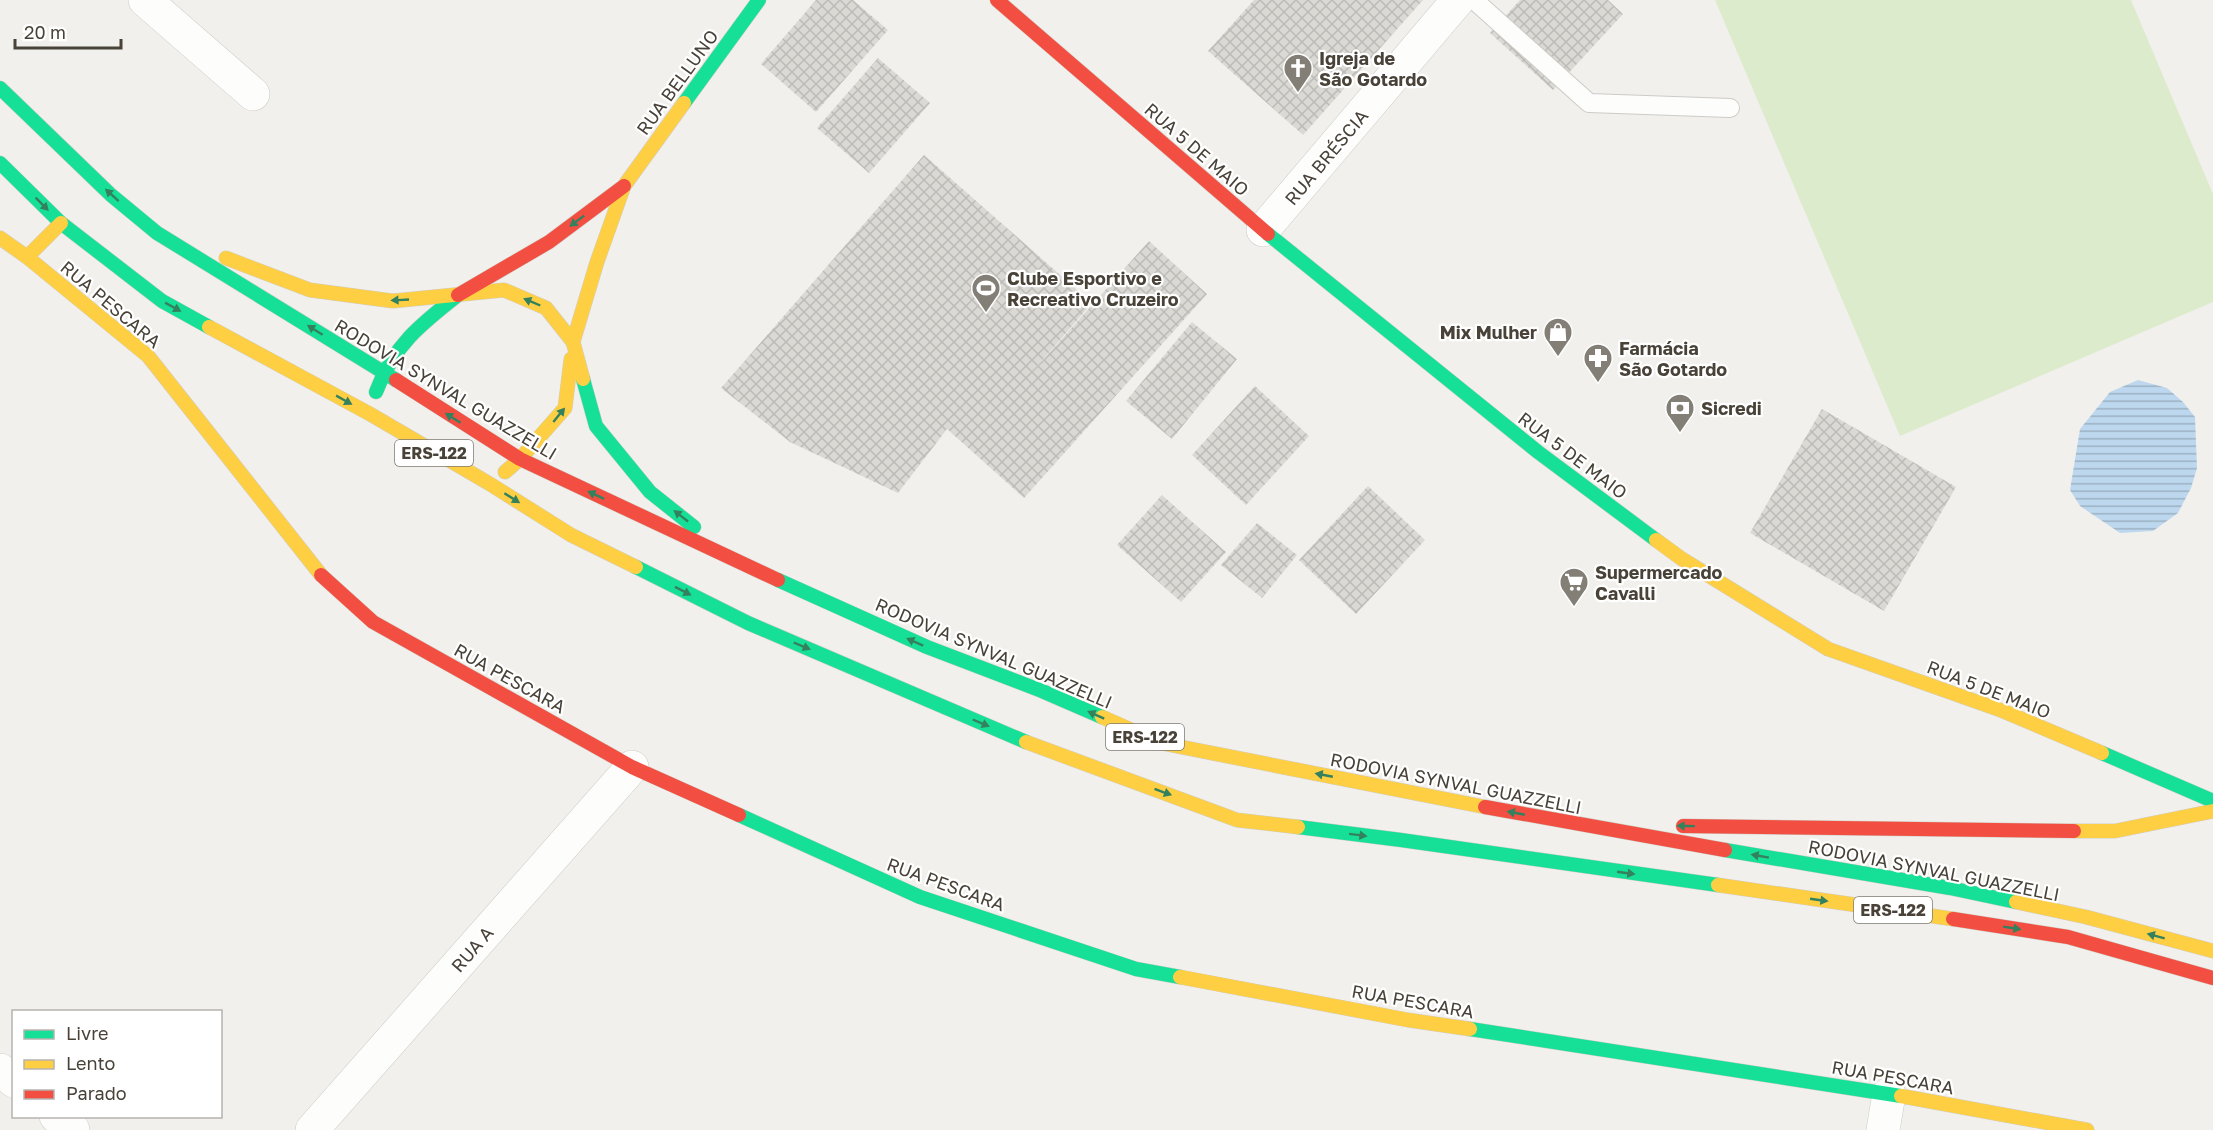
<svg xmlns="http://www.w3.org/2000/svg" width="2213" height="1130" font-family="'Golos Text',sans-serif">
<defs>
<pattern id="water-rules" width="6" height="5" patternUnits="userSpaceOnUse" patternTransform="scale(1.5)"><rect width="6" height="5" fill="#bdd8ee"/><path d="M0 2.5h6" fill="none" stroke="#9cb1c2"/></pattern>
<pattern id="building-cross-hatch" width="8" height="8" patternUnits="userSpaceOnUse" patternTransform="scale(1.5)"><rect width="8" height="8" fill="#dbd9d4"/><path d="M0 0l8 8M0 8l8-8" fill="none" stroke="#bdbbb7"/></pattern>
</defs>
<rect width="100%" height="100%" fill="#f1f0ec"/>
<path fill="#ddebcd" d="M 1715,0 L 2131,0 L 2213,194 L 2213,302 L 1900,436 Z"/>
<path fill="url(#water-rules)" d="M 2138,380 L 2167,388 L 2183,402 L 2195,417 L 2197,468 L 2191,488 L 2178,513 L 2153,531 L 2120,533 L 2080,506 L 2070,490 L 2080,429 L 2110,392 Z"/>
<path fill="url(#building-cross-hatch)" d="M 816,0 L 853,0 L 888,30 L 816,112 L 761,64 Z
M 1254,0 L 1423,0 L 1303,135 L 1208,51 Z
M 1520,0 L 1608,0 L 1623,14 L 1553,90 L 1490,33 Z
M 878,58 L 930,103 L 869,173 L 817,128 Z
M 924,155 L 1092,303 L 1027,378 L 1149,241 L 1207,294 L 1024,498 L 947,429 L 898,493 L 790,442 L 721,388 Z
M 1192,322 L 1237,359 L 1172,439 L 1126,401 Z
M 1255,386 L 1309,436 L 1246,505 L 1192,455 Z
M 1822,409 L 1956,487 L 1884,611 L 1750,533 Z
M 1368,486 L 1425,540 L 1356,614 L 1299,560 Z
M 1162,495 L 1226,552 L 1181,602 L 1117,545 Z
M 1257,523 L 1297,555 L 1262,598 L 1221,565 Z"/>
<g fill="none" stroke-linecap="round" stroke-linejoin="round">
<g stroke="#cdcbc7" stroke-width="20">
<path id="lane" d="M 1474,0 L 1589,103 L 1730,108"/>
</g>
<g stroke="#cdcbc7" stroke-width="34">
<path id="street" d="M 145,0 L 253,94
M 1263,230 L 1458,0
M 0,1070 L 14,1081
M 56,1116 L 73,1130
M 312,1130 L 632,767
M 1883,1130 L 1889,1094"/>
</g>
<g stroke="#d0cdc3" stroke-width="15">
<path id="fast" d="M 0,88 L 111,195 L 157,233 L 396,380
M 684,103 L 759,0
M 0,163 L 61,223 L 162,301 L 209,327
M 1268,234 L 1538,452 L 1656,540
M 583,379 L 596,426 L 650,492 L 694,527
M 376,392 C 393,346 421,324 458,295
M 636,567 L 748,623 L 1026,742
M 778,580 L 927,647 L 1042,691 L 1102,717
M 2102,753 L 2213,801
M 739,815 L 920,897 L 1136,969 L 1180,977
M 1298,827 L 1401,840 L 1718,885
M 1725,850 L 1950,888 L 2016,902
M 1470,1029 L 1901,1096"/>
</g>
<g stroke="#d0cdc3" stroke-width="15">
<path id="slow" d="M 0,238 L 27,257 L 148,356 L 321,575
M 27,257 L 61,223
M 226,258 L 310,290 L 393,301 L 504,290 L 546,308 L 573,342 L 583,379
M 209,327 L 370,414 L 490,484 L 571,535 L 636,567
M 573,342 L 597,262 L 624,186 L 684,103
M 505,472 L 520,459 L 565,408 L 571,359
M 1656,540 L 1682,559 L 1828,649 L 2003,711 L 2102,753
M 1102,717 L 1161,743 L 1485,807
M 1026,742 L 1237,820 L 1298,827
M 2074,831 L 2115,831 L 2213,811
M 1718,885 L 1953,919
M 2016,902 L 2086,917 L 2213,951
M 1180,977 L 1408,1020 L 1470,1029
M 1901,1096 L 2087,1130"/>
</g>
<g stroke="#d0cdc3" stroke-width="15">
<path id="jam" d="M 997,0 L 1268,234
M 458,295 L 549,242 L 624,186
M 396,380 L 520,459 L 778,580
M 321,575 L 373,622 L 632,767 L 739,815
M 1485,807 L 1725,850
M 1683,826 L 2074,831
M 1953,919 L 2068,937 L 2213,978"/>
</g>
<use href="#lane" stroke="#fdfdfc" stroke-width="18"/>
<use href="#street" stroke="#fdfdfc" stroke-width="33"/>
<use href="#fast" stroke="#16e098" stroke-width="14"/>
<use href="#slow" stroke="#ffcf43" stroke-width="14"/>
<use href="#jam" stroke="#f24e42" stroke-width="14"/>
</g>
<defs><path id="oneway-solid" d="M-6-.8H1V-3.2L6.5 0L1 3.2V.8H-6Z" transform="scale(1.5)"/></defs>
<g fill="#34815e">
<use href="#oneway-solid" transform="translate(112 195) rotate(-138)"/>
<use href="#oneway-solid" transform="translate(42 204) rotate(45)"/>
<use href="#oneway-solid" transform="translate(577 221) rotate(143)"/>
<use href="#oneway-solid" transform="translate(400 300) rotate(177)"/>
<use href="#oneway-solid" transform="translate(532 302) rotate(-157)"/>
<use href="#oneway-solid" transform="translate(173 307) rotate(29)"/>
<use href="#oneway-solid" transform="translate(315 330) rotate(-148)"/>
<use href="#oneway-solid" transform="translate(344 400) rotate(29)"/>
<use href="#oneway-solid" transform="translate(559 415) rotate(-51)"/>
<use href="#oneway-solid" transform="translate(453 418) rotate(-148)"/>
<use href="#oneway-solid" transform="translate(596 495) rotate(-155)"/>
<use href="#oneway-solid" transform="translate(512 498) rotate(32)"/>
<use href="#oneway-solid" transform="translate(681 516) rotate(-142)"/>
<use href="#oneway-solid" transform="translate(683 591) rotate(27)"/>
<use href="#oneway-solid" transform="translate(915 642) rotate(-156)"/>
<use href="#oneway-solid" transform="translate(802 646) rotate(23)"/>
<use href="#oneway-solid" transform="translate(1096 715) rotate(-156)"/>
<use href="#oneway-solid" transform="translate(981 723) rotate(23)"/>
<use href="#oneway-solid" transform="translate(1324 775) rotate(-169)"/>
<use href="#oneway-solid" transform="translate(1163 792) rotate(20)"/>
<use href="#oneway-solid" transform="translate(1516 813) rotate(-169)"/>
<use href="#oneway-solid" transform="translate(1686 826) rotate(-179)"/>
<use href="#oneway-solid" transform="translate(1358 835) rotate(7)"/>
<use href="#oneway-solid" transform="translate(1760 856) rotate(-170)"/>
<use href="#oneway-solid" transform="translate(1626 873) rotate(8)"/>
<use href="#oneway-solid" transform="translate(1819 900) rotate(8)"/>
<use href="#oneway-solid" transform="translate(2012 928) rotate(9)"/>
<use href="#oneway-solid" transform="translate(2156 936) rotate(-165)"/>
</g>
<defs>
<g id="church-pin" transform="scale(1.5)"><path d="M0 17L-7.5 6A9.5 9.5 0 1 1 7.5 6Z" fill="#837f77" stroke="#fff"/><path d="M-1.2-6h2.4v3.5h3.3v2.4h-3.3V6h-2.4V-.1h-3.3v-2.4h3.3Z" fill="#fff"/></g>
<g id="stadium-pin" transform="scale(1.5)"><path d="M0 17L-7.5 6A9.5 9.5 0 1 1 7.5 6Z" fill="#837f77" stroke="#fff"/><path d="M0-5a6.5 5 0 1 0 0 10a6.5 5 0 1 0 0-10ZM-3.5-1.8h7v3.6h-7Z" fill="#fff"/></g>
<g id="shop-pin" transform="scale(1.5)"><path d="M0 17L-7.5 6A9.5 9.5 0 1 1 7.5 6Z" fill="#837f77" stroke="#fff"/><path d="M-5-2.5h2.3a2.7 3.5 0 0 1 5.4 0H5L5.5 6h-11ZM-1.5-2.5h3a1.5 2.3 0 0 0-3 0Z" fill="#fff"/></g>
<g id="pharmacy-pin" transform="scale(1.5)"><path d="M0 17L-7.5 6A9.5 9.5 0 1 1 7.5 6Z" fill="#837f77" stroke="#fff"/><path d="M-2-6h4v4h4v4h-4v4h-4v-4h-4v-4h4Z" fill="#fff"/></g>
<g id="bank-pin" transform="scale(1.5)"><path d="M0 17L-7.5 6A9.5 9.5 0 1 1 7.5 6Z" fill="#837f77" stroke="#fff"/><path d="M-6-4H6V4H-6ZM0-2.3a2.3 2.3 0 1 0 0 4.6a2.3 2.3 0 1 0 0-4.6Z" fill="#fff"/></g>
<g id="supermarket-pin" transform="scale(1.5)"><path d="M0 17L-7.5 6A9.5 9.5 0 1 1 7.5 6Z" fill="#837f77" stroke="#fff"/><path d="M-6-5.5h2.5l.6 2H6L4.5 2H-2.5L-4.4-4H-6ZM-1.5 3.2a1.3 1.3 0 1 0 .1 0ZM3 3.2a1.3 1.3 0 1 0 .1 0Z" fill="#fff"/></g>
</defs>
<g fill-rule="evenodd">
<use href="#church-pin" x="1298" y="68"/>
<use href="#stadium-pin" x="986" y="288"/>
<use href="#shop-pin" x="1558" y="332"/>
<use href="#pharmacy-pin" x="1598" y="358"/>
<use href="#bank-pin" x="1680" y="408"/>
<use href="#supermarket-pin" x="1574" y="582"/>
</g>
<g text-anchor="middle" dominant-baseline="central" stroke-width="4.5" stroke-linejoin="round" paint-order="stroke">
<g fill="#fff" stroke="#7f7b74" stroke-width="1.5">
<rect x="395" y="440" width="78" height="26" rx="4.5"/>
<rect x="1106" y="724" width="78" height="26" rx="4.5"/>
<rect x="1854" y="897" width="78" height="26" rx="4.5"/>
</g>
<g font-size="16" font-weight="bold" fill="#484238">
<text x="434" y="453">ERS-122</text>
<text x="1145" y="737">ERS-122</text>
<text x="1893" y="910">ERS-122</text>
</g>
<g font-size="18" font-weight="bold" fill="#484238" stroke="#fff" text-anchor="start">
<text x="1319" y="58">Igreja de<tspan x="1319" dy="21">São Gotardo</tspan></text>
<text x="1007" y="278">Clube Esportivo e<tspan x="1007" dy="21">Recreativo Cruzeiro</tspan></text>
<text x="1537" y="332" text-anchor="end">Mix Mulher</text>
<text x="1619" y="348">Farmácia<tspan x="1619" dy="21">São Gotardo</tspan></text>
<text x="1701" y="408">Sicredi</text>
<text x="1595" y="572">Supermercado<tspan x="1595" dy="21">Cavalli</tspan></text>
</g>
<g font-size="18" fill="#484238" stroke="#fff">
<text transform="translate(677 82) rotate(-54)">RUA BELLUNO</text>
<text transform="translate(1197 149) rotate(41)">RUA 5 DE MAIO</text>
<text transform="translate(1326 157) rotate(-50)">RUA BRÉSCIA</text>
<text transform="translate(111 304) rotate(40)">RUA PESCARA</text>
<text transform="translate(446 389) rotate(31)">RODOVIA SYNVAL GUAZZELLI</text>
<text transform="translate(1573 455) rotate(37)">RUA 5 DE MAIO</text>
<text transform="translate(994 653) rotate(23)">RODOVIA SYNVAL GUAZZELLI</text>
<text transform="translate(510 678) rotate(29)">RUA PESCARA</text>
<text transform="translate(1989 689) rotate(21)">RUA 5 DE MAIO</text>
<text transform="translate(1456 783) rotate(11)">RODOVIA SYNVAL GUAZZELLI</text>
<text transform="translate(1934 870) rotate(11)">RODOVIA SYNVAL GUAZZELLI</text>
<text transform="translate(946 884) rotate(20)">RUA PESCARA</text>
<text transform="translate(472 949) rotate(-49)">RUA A</text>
<text transform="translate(1413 1001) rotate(10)">RUA PESCARA</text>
<text transform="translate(1893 1077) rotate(10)">RUA PESCARA</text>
</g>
</g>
<rect x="12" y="1010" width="210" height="108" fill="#ffffff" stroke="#b6b3af" stroke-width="1.5"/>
<rect x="24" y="1030" width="30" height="9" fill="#16e098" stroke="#b6b3af" stroke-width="1.5"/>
<text x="66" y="1040" font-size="18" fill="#484238">Livre</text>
<rect x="24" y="1060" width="30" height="9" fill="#ffcf43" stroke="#b6b3af" stroke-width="1.5"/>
<text x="66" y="1070" font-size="18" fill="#484238">Lento</text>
<rect x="24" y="1090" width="30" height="9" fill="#f24e42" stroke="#b6b3af" stroke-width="1.5"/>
<text x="66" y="1100" font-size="18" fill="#484238">Parado</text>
<path d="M15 39v9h106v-9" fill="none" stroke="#484238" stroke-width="3"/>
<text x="24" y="39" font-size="18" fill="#484238" stroke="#ffffff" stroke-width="4.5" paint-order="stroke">20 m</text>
</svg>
